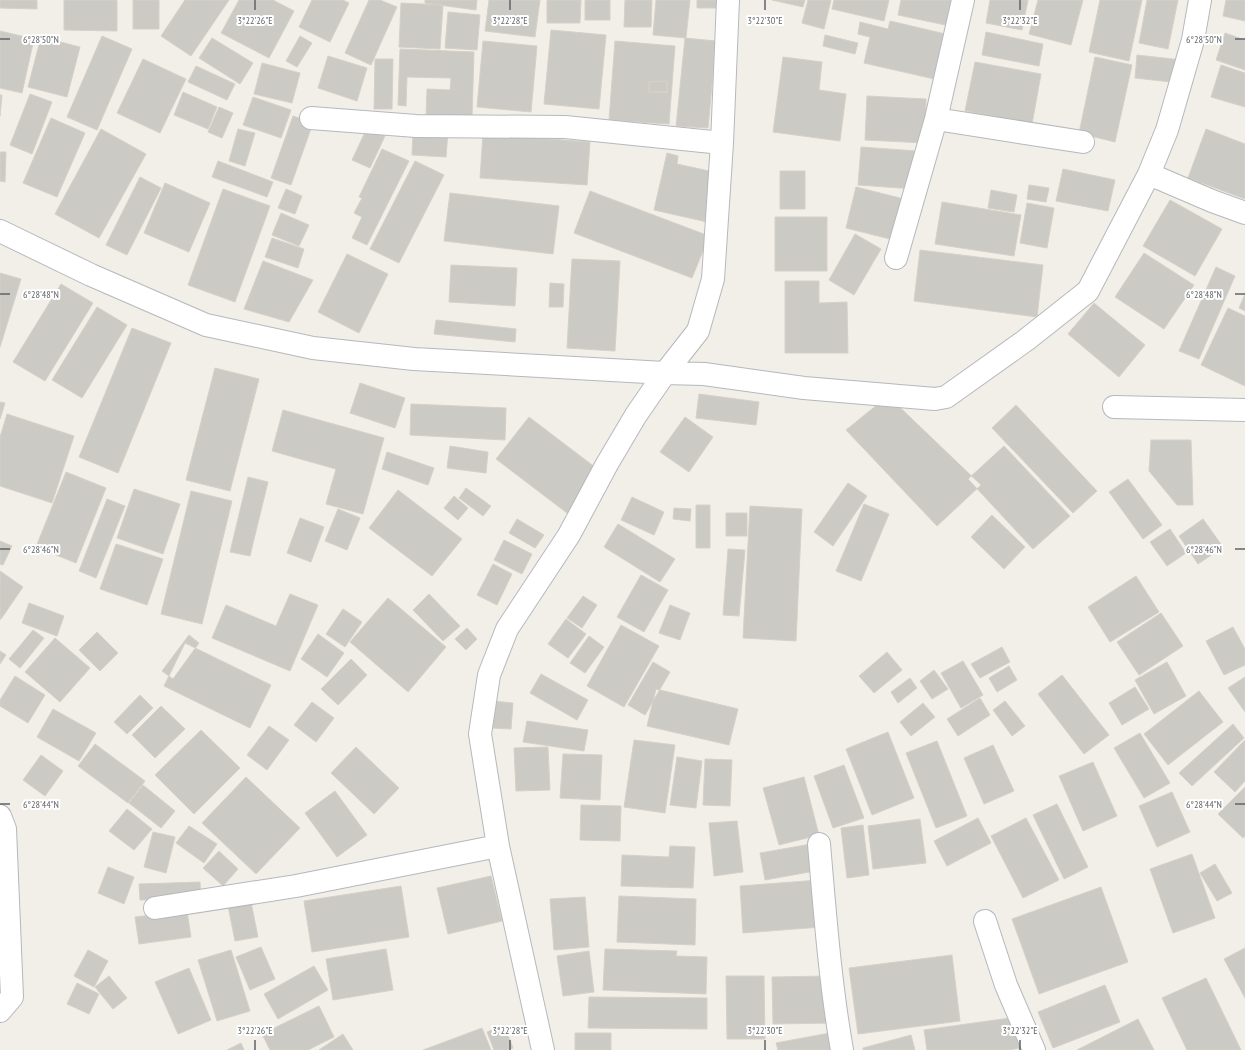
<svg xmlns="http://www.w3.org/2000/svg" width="1245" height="1050" font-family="'PT Sans Narrow',sans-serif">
<rect width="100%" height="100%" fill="#f1efe8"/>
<path fill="#cccac5" stroke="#d6d1c6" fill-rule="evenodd" d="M 0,0 L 37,0 L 37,9 L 0,8 Z
M 64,0 L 117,0 L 117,31 L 64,30 Z
M 133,0 L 159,0 L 159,29 L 133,29 Z
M 185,0 L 229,0 L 191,56 L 161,36 Z
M 239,0 L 273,0 L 294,11 L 269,58 L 221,33 Z
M 312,0 L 343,0 L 349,3 L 330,42 L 299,27 Z
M 369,0 L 380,0 L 397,7 L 371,65 L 345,53 Z
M 425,0 L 477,0 L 476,10 L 425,3 Z
M 489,0 L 540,0 L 535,37 L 485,31 Z
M 547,0 L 581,0 L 580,23 L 547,23 Z
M 585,0 L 610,0 L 610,20 L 585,20 Z
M 625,0 L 652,0 L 651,27 L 624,27 Z
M 656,0 L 690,0 L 686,38 L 653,35 Z
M 697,0 L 726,0 L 726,8 L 697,8 Z
M 772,0 L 805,0 L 803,7 Z
M 808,0 L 831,0 L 824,29 L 802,23 Z
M 834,0 L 889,0 L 884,21 L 832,9 Z
M 901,0 L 961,0 L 955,27 L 898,15 Z
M 990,0 L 1028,0 L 1022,30 L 986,23 Z
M 1038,0 L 1083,0 L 1071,45 L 1029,34 Z
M 1100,0 L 1142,0 L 1129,61 L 1089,52 Z
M 1147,0 L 1178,0 L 1168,49 L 1139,43 Z
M 1226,0 L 1245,0 L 1245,21 L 1223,16 Z
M 401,3 L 443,5 L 440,49 L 399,47 Z
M 448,12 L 480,15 L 477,50 L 445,48 Z
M 890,21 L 954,36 L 943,81 L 864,63 L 870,37 L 858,34 L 860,22 L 888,29 Z
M 551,30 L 606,35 L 599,109 L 544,104 Z
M 0,31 L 34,39 L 22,93 L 0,88 Z
M 986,32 L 1043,44 L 1039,66 L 982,55 Z
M 1225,33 L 1245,40 L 1245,70 L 1216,60 Z
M 825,35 L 858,43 L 855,54 L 823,46 Z
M 102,36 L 132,49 L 97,130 L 67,117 Z
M 300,36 L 312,43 L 297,67 L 286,61 Z
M 41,37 L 80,47 L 67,97 L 28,87 Z
M 212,38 L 253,63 L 240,84 L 199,58 Z
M 685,38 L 716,41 L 708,128 L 676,126 Z
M 483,41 L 537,46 L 531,112 L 477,107 Z
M 615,41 L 675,46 L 669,124 L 609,120 ZM 667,81 L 667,92 L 649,92 L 649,82 Z
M 400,49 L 474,52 L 472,118 L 426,116 L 427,89 L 450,90 L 451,78 L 407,77 L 406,106 L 398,105 Z
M 1137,55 L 1182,60 L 1180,83 L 1135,78 Z
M 328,56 L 367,68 L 357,101 L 318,88 Z
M 783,57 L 822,62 L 819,90 L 846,94 L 840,141 L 773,132 Z
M 1095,57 L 1132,65 L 1115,142 L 1079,133 Z
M 143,59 L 186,79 L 160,133 L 117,113 Z
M 375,59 L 393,59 L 392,109 L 374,109 Z
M 975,62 L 1041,74 L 1032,124 L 965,111 Z
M 262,63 L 300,73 L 292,103 L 254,94 Z
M 1221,65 L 1245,73 L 1245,107 L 1211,97 Z
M 196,66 L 235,84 L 227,100 L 188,82 Z
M 667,81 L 667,92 L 649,92 L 649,82 Z
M 183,92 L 217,107 L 208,129 L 174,115 Z
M 30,94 L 52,102 L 32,154 L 10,145 Z
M 0,95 L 2,95 L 0,116 Z
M 867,96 L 926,99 L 925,143 L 865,140 Z
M 253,97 L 291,110 L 281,138 L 243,125 Z
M 219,107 L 233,113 L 222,138 L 208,132 Z
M 293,116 L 313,123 L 291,185 L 271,178 Z
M 51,118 L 85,133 L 57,197 L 23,183 Z
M 367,128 L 385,136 L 370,168 L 352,160 Z
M 101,129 L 146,154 L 99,238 L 55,214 Z
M 238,129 L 255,133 L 245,166 L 229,161 Z
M 1206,129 L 1245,144 L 1245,199 L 1188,178 Z
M 413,131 L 448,132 L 446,157 L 412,155 Z
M 483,134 L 590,142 L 587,185 L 480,178 Z
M 861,147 L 917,151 L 914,189 L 858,185 Z
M 382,149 L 409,161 L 367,245 L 352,238 L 362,217 L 354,213 L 362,198 L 359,197 Z
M 0,152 L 6,152 L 5,182 L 0,181 Z
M 667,153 L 678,156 L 677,164 L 718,173 L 707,222 L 654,210 Z
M 218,161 L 273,182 L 267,197 L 212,177 Z
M 415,161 L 444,175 L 399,263 L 370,249 Z
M 1063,169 L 1115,180 L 1108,211 L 1056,201 Z
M 780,171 L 805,171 L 805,209 L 780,209 Z
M 140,177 L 161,188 L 127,255 L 106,245 Z
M 165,183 L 210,203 L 189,252 L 144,233 Z
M 1029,185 L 1049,188 L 1046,202 L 1027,199 Z
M 856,187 L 908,200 L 898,241 L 846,228 Z
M 223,189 L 270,206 L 235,302 L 188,285 Z
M 286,189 L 302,196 L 295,214 L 278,208 Z
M 991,190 L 1017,195 L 1014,212 L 988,208 Z
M 590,191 L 709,236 L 692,278 L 574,233 Z
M 450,193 L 559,206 L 553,254 L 444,241 Z
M 1170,200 L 1222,229 L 1195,276 L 1143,246 Z
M 942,202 L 1021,215 L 1014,256 L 935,244 Z
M 1027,203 L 1054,208 L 1047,248 L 1020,243 Z
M 281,213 L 309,225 L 299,246 L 272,235 Z
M 775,217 L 827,217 L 827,271 L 775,271 Z
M 855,234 L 881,249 L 854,295 L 829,280 Z
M 272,238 L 304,249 L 298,268 L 265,257 Z
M 920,250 L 1043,265 L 1037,317 L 914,301 Z
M 1144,253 L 1194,285 L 1164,329 L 1115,297 Z
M 347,254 L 388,274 L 359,333 L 318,312 Z
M 572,259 L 620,261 L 615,351 L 567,348 Z
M 263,261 L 313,280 L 289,322 L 244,309 Z
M 451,265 L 517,268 L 515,306 L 449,302 Z
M 1216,267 L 1235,276 L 1199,359 L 1179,351 Z
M 0,273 L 21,279 L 0,347 Z
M 785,281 L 819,281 L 819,303 L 847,302 L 848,353 L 785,353 Z
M 550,283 L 564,284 L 563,307 L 549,307 Z
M 61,284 L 93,303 L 45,381 L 13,362 Z
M 1245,294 L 1245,311 L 1239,308 Z
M 1094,303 L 1145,345 L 1119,377 L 1068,334 Z
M 97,307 L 127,325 L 82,398 L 52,380 Z
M 1228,308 L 1245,316 L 1245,386 L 1201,365 Z
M 436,320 L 516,329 L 515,342 L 434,334 Z
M 132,328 L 171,343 L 118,473 L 79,457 Z
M 215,368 L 259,379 L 230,491 L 186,480 Z
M 360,383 L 405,398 L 395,428 L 350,413 Z
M 699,394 L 759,402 L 756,425 L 696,418 Z
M 888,396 L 981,485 L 937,526 L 846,430 Z
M 0,402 L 5,403 L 0,419 Z
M 411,404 L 506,408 L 505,440 L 410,435 Z
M 1016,405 L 1097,491 L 1073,513 L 992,428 Z
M 283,410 L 384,438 L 363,514 L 326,504 L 336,469 L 272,451 Z
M 7,414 L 74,436 L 52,503 L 0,486 L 0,437 Z
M 529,417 L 600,471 L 567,513 L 496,459 Z
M 685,417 L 713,437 L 689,472 L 660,452 Z
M 1151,440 L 1191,440 L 1193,505 L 1177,505 L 1149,471 Z
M 450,446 L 488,452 L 486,473 L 447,468 Z
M 1004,446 L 1070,516 L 1033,549 L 968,479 Z
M 387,452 L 434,468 L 428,485 L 382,469 Z
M 66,472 L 106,488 L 76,563 L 36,547 Z
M 248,477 L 268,482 L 250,556 L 230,552 Z
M 1128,479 L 1162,525 L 1143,539 L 1109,492 Z
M 848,483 L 867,496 L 833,546 L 814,532 Z
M 466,488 L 491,506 L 483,516 L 459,498 Z
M 134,489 L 180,504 L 163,554 L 117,538 Z
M 398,490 L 462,539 L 432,576 L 369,528 Z
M 191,491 L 232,501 L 202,624 L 161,614 Z
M 454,496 L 468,508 L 458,520 L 444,508 Z
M 632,497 L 664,512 L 654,535 L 621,520 Z
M 107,499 L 125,506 L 96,578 L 79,571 Z
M 864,504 L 889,514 L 861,581 L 836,571 Z
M 696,505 L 710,505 L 710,548 L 696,548 Z
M 750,506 L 802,509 L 796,641 L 743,638 Z
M 674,508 L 691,509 L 690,521 L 673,519 Z
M 338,509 L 360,518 L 347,550 L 325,541 Z
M 726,513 L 747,513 L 747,536 L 726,536 Z
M 992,515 L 1025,547 L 1004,569 L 971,537 Z
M 300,518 L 324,527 L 311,562 L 287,553 Z
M 517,519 L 544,535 L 535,548 L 509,533 Z
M 1203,519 L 1223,547 L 1198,564 L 1179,536 Z
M 618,524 L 675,559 L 660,582 L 604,547 Z
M 1170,529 L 1186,553 L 1167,566 L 1150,542 Z
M 504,540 L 532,554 L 522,574 L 494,560 Z
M 0,541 L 12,546 L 3,565 L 0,564 Z
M 116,544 L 163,559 L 147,605 L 100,589 Z
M 728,549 L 745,550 L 739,616 L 723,615 Z
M 493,564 L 512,574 L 497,605 L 477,595 Z
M 0,571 L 23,587 L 1,619 L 0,619 Z
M 641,575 L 668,590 L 644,632 L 617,617 Z
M 1136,576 L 1159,612 L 1110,642 L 1088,607 Z
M 290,594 L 318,605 L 290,671 L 212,638 L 226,605 L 276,626 Z
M 429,594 L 460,626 L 443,641 L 413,610 Z
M 583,596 L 597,605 L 582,628 L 567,618 Z
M 388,598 L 446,647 L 408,692 L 350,642 Z
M 29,603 L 64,616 L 57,636 L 22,623 Z
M 670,605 L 690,613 L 680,640 L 659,633 Z
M 343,609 L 362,622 L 345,647 L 326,634 Z
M 1161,613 L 1183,646 L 1139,675 L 1117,642 Z
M 566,619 L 586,634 L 568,658 L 548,644 Z
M 621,625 L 659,646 L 624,707 L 587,686 Z
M 1233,627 L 1245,649 L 1245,665 L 1224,675 L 1206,641 Z
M 467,628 L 477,639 L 466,650 L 455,639 Z
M 33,630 L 44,638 L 20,668 L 9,659 Z
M 97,632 L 118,653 L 100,671 L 79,650 Z
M 318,634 L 344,653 L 327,677 L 301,659 Z
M 189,635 L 199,643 L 173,679 L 162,671 Z
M 589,636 L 604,647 L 585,673 L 570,663 Z
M 55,638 L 90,668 L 60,702 L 25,672 Z
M 185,643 L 271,685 L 250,728 L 164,686 Z
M 1002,647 L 1010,662 L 980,678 L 971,664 Z
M 0,651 L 6,655 L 0,664 Z
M 887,652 L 902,670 L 874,693 L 859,676 Z
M 351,659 L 367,675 L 338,705 L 321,689 Z
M 963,661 L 983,695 L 961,708 L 941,673 Z
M 653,662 L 670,672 L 645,715 L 628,705 Z
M 1167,662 L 1186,696 L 1154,714 L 1135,680 Z
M 1009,666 L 1017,680 L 997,692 L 989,678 Z
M 934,670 L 948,689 L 932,699 L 920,681 Z
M 541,674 L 588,700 L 577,720 L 530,693 Z
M 1062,675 L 1109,735 L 1084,754 L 1038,694 Z
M 15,676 L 45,695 L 28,723 L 0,706 L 0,700 Z
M 1245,677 L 1245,712 L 1228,688 Z
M 910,678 L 917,688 L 898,703 L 891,692 Z
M 1135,687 L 1149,709 L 1122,725 L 1109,703 Z
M 656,689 L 738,709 L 729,745 L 647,726 Z
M 1199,691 L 1223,722 L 1168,765 L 1144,734 Z
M 140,695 L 153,708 L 127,734 L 114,722 Z
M 980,698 L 990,715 L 958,736 L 947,719 Z
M 493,701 L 513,703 L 511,729 L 491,728 Z
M 1005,701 L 1025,726 L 1012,736 L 993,710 Z
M 312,702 L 334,718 L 316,742 L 294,725 Z
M 923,703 L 935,717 L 911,736 L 900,722 Z
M 161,706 L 185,729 L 155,758 L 132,735 Z
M 53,709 L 96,733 L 79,761 L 37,737 Z
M 527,721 L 588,730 L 584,751 L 523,742 Z
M 1233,724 L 1244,738 L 1192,786 L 1179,773 Z
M 269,726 L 289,740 L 267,770 L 247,755 Z
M 201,730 L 240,768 L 194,814 L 155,775 Z
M 888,732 L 914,798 L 872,815 L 846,749 Z
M 1140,733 L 1170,783 L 1144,798 L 1114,748 Z
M 634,740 L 675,745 L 665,813 L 624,807 Z
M 1245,740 L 1245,781 L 1235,792 L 1214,772 Z
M 937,741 L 967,816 L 936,828 L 906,753 Z
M 95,744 L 145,781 L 128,803 L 78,766 Z
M 993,745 L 1014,791 L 984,804 L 964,758 Z
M 356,747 L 399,788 L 374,814 L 331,773 Z
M 548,747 L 550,790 L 516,791 L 514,748 Z
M 563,754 L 602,755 L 600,800 L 560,798 Z
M 41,755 L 63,771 L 45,796 L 23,780 Z
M 677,757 L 702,761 L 696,808 L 670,805 Z
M 705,759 L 732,760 L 730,806 L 703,805 Z
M 1093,762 L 1117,816 L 1083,831 L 1059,776 Z
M 844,765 L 864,818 L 833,828 L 814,776 Z
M 246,777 L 300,828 L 256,874 L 202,823 Z
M 804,777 L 819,835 L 779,845 L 763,788 Z
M 143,785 L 175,811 L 161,828 L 129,803 Z
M 1245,787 L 1245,836 L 1243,838 L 1218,814 Z
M 335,791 L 367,835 L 337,857 L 305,813 Z
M 1172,792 L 1190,832 L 1157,847 L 1139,806 Z
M 1057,804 L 1088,867 L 1064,879 L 1033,815 Z
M 581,805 L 621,806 L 620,841 L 580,840 Z
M 127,809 L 152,829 L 134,850 L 109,831 Z
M 978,818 L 991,843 L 947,866 L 934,841 Z
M 1026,818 L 1059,880 L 1023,898 L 991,836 Z
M 920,819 L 926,863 L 873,869 L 868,826 Z
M 737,821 L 743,872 L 714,876 L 709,823 Z
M 863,825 L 869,875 L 847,878 L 841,828 Z
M 189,826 L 217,844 L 204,863 L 176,843 Z
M 153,832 L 175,837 L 166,873 L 144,867 Z
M 811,844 L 815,871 L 765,880 L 760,853 Z
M 670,846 L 695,847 L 693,888 L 621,886 L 622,855 L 669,857 Z
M 219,851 L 238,869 L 223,886 L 203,868 Z
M 1192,854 L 1215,918 L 1173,933 L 1150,869 Z
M 1215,864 L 1232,893 L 1217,901 L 1200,873 Z
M 108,867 L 134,877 L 124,904 L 98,893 Z
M 491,876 L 502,921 L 448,934 L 437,888 Z
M 819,880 L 821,927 L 743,933 L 740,886 Z
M 200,882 L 201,899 L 140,900 L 139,884 Z
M 401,886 L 409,937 L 312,952 L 304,901 Z
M 1101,887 L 1128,962 L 1039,994 L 1012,919 Z
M 619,896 L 696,899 L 695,945 L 617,942 Z
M 250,897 L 258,937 L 235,941 L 227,901 Z
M 585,897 L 589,947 L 554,950 L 550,899 Z
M 187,911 L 191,937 L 139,944 L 135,917 Z
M 261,947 L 275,979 L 250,990 L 236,957 Z
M 1245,948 L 1245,998 L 1224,959 Z
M 386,949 L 393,990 L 333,1000 L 326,959 Z
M 605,949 L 677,951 L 676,956 L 707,957 L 706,994 L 603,990 Z
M 88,950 L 108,961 L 94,987 L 74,976 Z
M 231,950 L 250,1011 L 217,1021 L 198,960 Z
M 589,951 L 594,992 L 563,996 L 557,956 Z
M 952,955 L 960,1021 L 858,1034 L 849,968 Z
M 314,966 L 328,990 L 278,1019 L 264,994 Z
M 189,968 L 211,1020 L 178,1034 L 155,982 Z
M 109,976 L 127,998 L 113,1009 L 95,987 Z
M 726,976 L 764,976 L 765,1039 L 727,1039 Z
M 829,976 L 832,1023 L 773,1024 L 772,977 Z
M 1206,978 L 1241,1050 L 1187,1050 L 1162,998 Z
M 77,983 L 99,994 L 89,1014 L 67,1004 Z
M 1105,985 L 1120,1022 L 1053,1048 L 1038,1012 Z
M 589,997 L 707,998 L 707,1029 L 588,1028 Z
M 319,1006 L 334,1037 L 308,1050 L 270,1050 L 262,1034 Z
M 1017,1017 L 1021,1048 L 1008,1050 L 927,1050 L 924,1030 Z
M 1138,1019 L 1154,1050 L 1077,1050 Z
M 504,1025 L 513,1048 L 507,1050 L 494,1050 L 487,1032 Z
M 482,1028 L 491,1050 L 423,1050 Z
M 835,1032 L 839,1050 L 778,1050 L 776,1043 Z
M 575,1033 L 611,1033 L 611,1050 L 575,1050 Z
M 343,1034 L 353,1050 L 319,1050 Z
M 911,1035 L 915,1050 L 863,1050 L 863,1048 Z
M 241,1043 L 244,1050 L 227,1050 Z"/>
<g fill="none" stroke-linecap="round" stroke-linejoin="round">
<g stroke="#b5b8bc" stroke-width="24">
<path id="minor" d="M 311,118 L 416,126 L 565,127 L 722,143
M 936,119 L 1083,142
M 1149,174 L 1212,201 L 1245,213
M 0,231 L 91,275 L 206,325 L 313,348 L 414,359 L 665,373 L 704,374 L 804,388 L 935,399 L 946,397 L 1026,340 L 1088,291 L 1149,174 L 1167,130 L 1193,40 L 1200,0
M 896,258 L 936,119 L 963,0
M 1114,407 L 1245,410
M 0,816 L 5,829 L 12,997 L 0,1011
M 819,844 C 825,913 830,982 842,1050
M 155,908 L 296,886 L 498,846
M 985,921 L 1006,985 L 1034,1050
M 543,1050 L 498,846 L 480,734 L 489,675 L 507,629 L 569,535 L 607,464 L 636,415 L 665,373 L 698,331 L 713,279 L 722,143 L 728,0"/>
</g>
<use href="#minor" stroke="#fff" stroke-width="22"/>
</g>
<path fill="none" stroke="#5f6368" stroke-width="1.5" d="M 255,0 L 255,10M 510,0 L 510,10M 765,0 L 765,10M 1020,0 L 1020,10M 0,39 L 10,39M 1235,39 L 1245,39M 0,294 L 10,294M 1235,294 L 1245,294M 0,549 L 10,549M 1235,549 L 1245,549M 0,804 L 10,804M 1235,804 L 1245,804M 255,1040 L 255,1050M 510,1040 L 510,1050M 765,1040 L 765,1050M 1020,1040 L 1020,1050"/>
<g font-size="10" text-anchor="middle" fill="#5f6368" stroke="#fff" stroke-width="4" stroke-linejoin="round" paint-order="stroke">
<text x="255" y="24">3°22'26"E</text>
<text x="510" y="24">3°22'28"E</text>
<text x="765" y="24">3°22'30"E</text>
<text x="1020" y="24">3°22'32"E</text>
<text x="41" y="43">6°28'50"N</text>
<text x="1204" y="43">6°28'50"N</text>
<text x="41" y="298">6°28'48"N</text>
<text x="1204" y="298">6°28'48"N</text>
<text x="41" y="553">6°28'46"N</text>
<text x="1204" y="553">6°28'46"N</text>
<text x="41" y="808">6°28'44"N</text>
<text x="1204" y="808">6°28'44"N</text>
<text x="255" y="1034">3°22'26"E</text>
<text x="510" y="1034">3°22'28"E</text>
<text x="765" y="1034">3°22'30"E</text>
<text x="1020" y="1034">3°22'32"E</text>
</g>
</svg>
